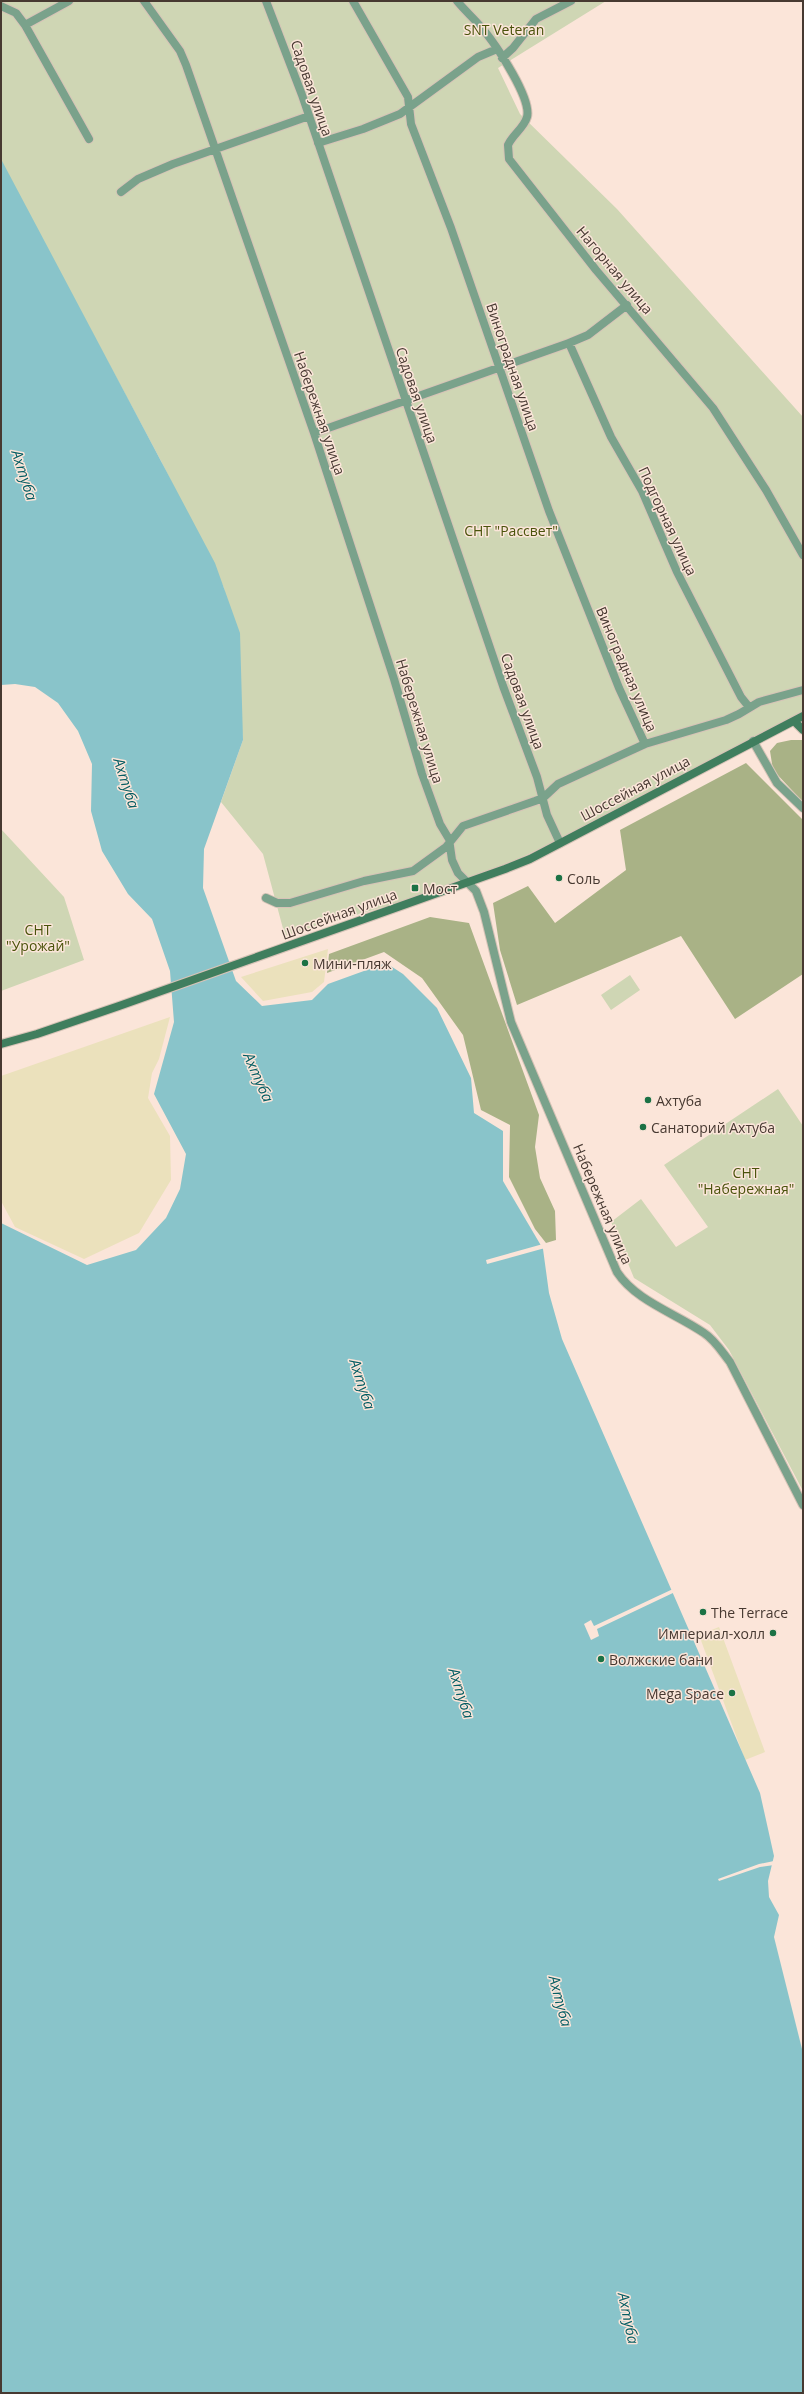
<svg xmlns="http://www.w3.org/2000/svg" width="804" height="2394" font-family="'Open Sans',sans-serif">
<rect width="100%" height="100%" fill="#fbe5d9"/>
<path fill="#cfd6b4" d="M 1,1 L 606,1 L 498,68 L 520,114 L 617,209 L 803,417 L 803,712 L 591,824 L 506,865 L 407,900 L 285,936 L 263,854 L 221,802 L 243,740 L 224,588 L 161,461 L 1,162 Z
M 1,829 L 64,897 L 84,960 L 1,991 Z
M 630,975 L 640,990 L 611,1010 L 601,995 Z
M 778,1089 L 803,1126 L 803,1491 L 729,1350 L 710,1325 L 634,1278 L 611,1222 L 641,1199 L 676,1247 L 708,1227 L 664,1165 Z"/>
<path fill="#a9b286" d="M 791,740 L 803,740 L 803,802 L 773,770 L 770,751 L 777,743 Z
M 746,763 L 803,820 L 803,974 L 735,1019 L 681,936 L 517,1005 L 500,950 L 493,903 L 528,886 L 555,923 L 626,870 L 620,830 Z
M 430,917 L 469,923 L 539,1115 L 535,1147 L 540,1178 L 555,1211 L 556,1240 L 546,1243 L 535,1229 L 509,1177 L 510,1125 L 481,1110 L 463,1035 L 422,978 L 384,952 L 327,973 L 329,954 Z"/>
<path fill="#ebe1bc" d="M 328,949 L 324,982 L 312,992 L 263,1001 L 241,977 Z
M 170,1017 L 159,1059 L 152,1073 L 148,1098 L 170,1136 L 171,1180 L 139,1233 L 84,1259 L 15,1227 L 1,1201 L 1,1076 Z
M 719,1627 L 765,1752 L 745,1760 L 699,1635 Z"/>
<path fill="#89c4ca" d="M 1,159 L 215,563 L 240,633 L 243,740 L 204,849 L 203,888 L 236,981 L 262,1006 L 312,1000 L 328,984 L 386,963 L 403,974 L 437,1008 L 471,1078 L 474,1113 L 503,1131 L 503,1181 L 543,1249 L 549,1293 L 562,1339 L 760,1793 L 774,1856 L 768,1881 L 769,1897 L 779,1915 L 774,1937 L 803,2053 L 803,2393 L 1,2393 L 1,1223 L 87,1265 L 136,1250 L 166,1218 L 180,1189 L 186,1154 L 154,1094 L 174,1022 L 170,971 L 152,919 L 128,894 L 102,851 L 91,811 L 92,764 L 78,731 L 58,703 L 35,687 L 15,684 L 1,685 Z"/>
<path fill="#fbe5d9" d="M 543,1244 L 545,1248 L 487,1264 L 486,1260 Z
M 673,1589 L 675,1592 L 597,1629 L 599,1636 L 591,1640 L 584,1624 L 591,1620 L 594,1626 Z
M 774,1861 L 774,1865 L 760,1867 L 719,1881 L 718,1879 L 759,1864 Z"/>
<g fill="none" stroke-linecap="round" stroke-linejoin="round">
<g stroke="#d7c3b7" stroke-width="10">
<path id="street" d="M 144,1 L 180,51 L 186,65 L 314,433 L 394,679 L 422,774 L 440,824 L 449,839 L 452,860 L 458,873 L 476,891 L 484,912 L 511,1022 L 617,1272 C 636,1301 675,1313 704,1333 C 715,1340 722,1352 730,1362 L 803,1505
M 266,1 L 302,95 L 503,686 L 537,777 L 547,815 L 560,843
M 353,1 L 408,97 L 411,124 L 451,228 L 549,511 L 619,688 L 645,744
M 457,1 C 466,12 477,21 486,33 C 497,47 532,99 527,117 C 524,128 513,134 508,145 L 509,159 L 596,270 L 713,408 L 766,490 L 803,555
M 1,6 L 16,13 L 25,25 L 89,139
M 25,25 L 69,1
M 502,58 L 513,48 L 536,19 L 571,1
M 318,143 L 363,129 L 400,114 L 478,57 L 497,49
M 121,192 L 138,179 L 173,164 L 309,116
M 569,343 L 611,437 L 642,491 L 677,572 L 741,697 L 749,707
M 314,433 L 569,343 L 588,335 L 627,305
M 753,741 L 777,783 L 803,808
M 266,898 L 277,903 L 290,903 L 364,881 L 413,871 L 446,847 L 463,826 L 535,801 L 543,798 L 558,784 L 645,744 L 726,720 L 739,714 L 759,702 L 803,690"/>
</g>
<g stroke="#d7c3b7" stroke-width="10">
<path id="secondary" d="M 794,721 L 803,730
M 1,1044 L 37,1034 L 119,1006 L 505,869 L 530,859 L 803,716"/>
</g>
<use href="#street" stroke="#7aa28b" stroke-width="8"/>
<use href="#secondary" stroke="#407e5e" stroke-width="8"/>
</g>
<g fill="#1b7245" stroke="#fbe5d9" stroke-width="1.5">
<circle cx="559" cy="878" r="4"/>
<rect x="411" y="884" width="8" height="8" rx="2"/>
<circle cx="305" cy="963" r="4"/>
<circle cx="648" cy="1100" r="4"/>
<circle cx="643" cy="1127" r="4"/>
<circle cx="703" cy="1612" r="4"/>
<circle cx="773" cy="1633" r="4"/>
<circle cx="601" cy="1659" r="4"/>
<circle cx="732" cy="1693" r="4"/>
</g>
<g text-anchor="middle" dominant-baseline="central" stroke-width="3" stroke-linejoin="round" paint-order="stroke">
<g font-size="14" fill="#4a530b" stroke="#fbe5d9">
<text x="504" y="29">SNT Veteran</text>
<text x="511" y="530">СНТ "Рассвет"</text>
<text x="38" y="929">СНТ<tspan x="38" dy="16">"Урожай"</tspan></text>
<text x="746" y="1172">СНТ<tspan x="746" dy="16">"Набережная"</tspan></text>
</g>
<g font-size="14" fill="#473931" stroke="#fbe5d9">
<text transform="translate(312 88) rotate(71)">Садовая улица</text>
<text transform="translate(615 270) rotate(50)">Нагорная улица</text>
<text transform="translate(513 367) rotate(71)">Виноградная улица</text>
<text transform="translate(417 395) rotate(71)">Садовая улица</text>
<text transform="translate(320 413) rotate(71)">Набережная улица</text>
<text transform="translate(668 521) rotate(65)">Подгорная улица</text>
<text transform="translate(627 669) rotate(67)">Виноградная улица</text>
<text transform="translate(523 701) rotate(70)">Садовая улица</text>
<text transform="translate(420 721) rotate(73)">Набережная улица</text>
<text transform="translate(635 788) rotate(-28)">Шоссейная улица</text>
<text transform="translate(339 914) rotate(-20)">Шоссейная улица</text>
<text transform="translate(603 1204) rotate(67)">Набережная улица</text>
</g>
<g font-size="14" fill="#473931" stroke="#fbe5d9" text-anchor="start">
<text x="567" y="878">Соль</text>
<text x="423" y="888">Мост</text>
<text x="313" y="963">Мини-пляж</text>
<text x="656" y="1100">Ахтуба</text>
<text x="651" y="1127">Санаторий Ахтуба</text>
<text x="711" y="1612">The Terrace</text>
<text x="765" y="1633" text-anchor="end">Империал-холл</text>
<text x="609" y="1659">Волжские бани</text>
<text x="724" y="1693" text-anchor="end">Mega Space</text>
</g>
<g font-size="15" font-style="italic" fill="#045d63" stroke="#fbe5d9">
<text transform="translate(25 475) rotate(72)">Ахтуба</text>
<text transform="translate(127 783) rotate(72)">Ахтуба</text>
<text transform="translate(259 1077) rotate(66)">Ахтуба</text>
<text transform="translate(363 1384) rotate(72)">Ахтуба</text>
<text transform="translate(462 1693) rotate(72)">Ахтуба</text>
<text transform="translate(561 2001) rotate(75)">Ахтуба</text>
<text transform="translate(629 2318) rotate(78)">Ахтуба</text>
</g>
</g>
<rect width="804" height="2394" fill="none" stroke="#473931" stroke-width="4"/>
</svg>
